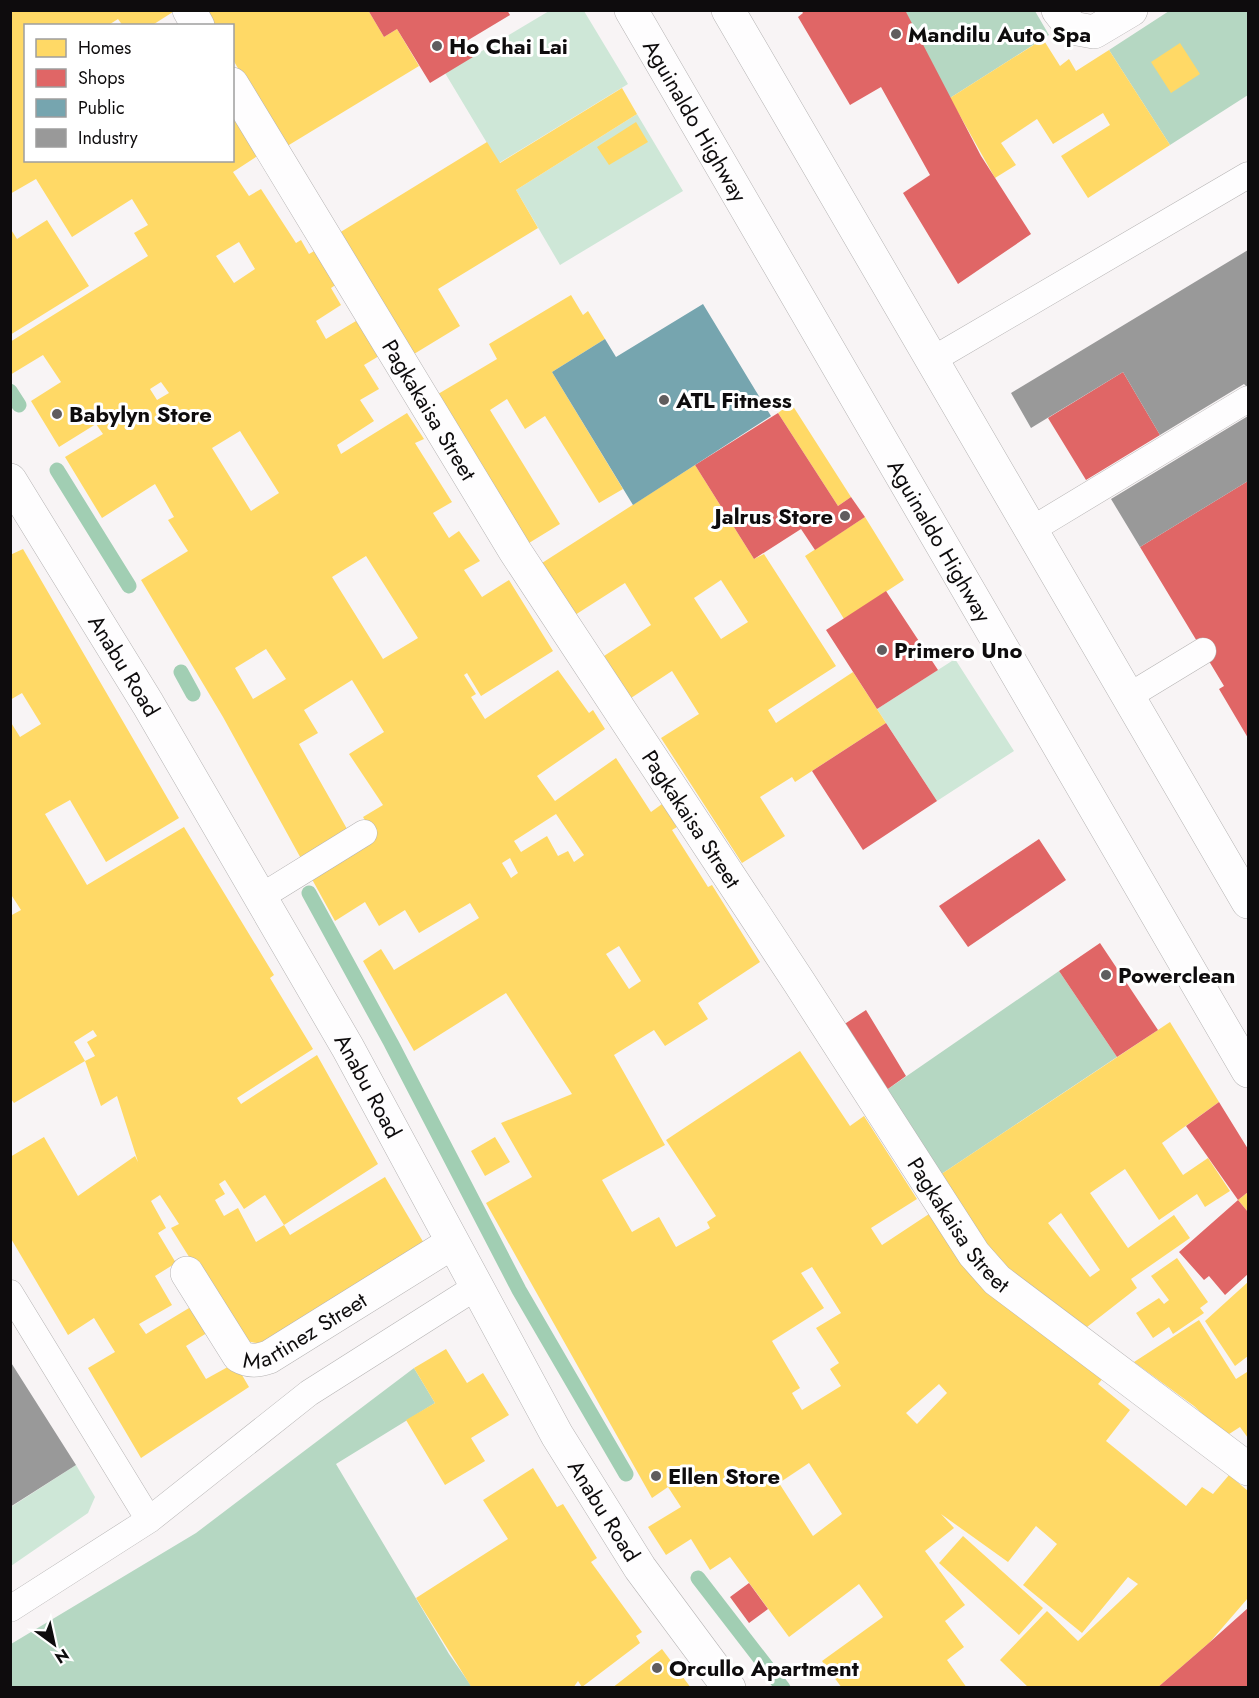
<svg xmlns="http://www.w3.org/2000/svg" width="1259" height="1698" font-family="Jost,sans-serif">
<rect width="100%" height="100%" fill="#f8f4f5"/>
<path fill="#cee7d7" d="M 549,11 L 584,11 L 628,84 L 499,163 L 445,73 Z
M 637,114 L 683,191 L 560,265 L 516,190 Z
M 955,659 L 1014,751 L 937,801 L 877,709 Z
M 76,1465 L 95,1497 L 88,1513 L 11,1566 L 11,1507 Z"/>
<path fill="#b5d7c2" d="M 905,11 L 1035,11 L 1049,35 L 950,98 Z
M 1169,11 L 1248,11 L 1248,95 L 1170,145 L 1109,50 Z
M 1059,971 L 1117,1057 L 940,1175 L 885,1091 Z
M 414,1368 L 435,1403 L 336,1464 L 449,1654 L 472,1687 L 11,1688 L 11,1644 L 196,1533 Z"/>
<path fill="#ffd966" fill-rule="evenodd" d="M 10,10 L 176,10 L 151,26 L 123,26 L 118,19 L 107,26 L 26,26 L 26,160 L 232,160 L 232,107 L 262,153 L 233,172 L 249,196 L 261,189 L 296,243 L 301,240 L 309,254 L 316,250 L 337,284 L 331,288 L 341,305 L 316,321 L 326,339 L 356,321 L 379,356 L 364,365 L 379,389 L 360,400 L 374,421 L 337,445 L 341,454 L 407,413 L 424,439 L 415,443 L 452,502 L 433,513 L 449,538 L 459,531 L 480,561 L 464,570 L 482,597 L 509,580 L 553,651 L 481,696 L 467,673 L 464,675 L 476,694 L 471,697 L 485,719 L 558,670 L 589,713 L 593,710 L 605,729 L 537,776 L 555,801 L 616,758 L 651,812 L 662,804 L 677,827 L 672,830 L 708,887 L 712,885 L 760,962 L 698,1003 L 708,1019 L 665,1046 L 654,1030 L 614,1055 L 665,1145 L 602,1180 L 632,1232 L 659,1217 L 676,1247 L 710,1228 L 707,1222 L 716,1216 L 666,1140 L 800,1051 L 850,1126 L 864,1116 L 917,1199 L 871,1228 L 882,1245 L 929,1214 L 1106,1375 L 1098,1384 L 1130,1410 L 1106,1441 L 1186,1506 L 1202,1487 L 1213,1494 L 1229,1475 L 1248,1491 L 1248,1598 L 1210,1642 L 1157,1688 L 1029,1688 L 1000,1660 L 1047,1611 L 1078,1641 L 1138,1584 L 1128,1577 L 1082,1633 L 1023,1585 L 1057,1544 L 1036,1526 L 1008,1562 L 941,1514 L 954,1528 L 925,1551 L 965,1605 L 945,1621 L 964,1647 L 947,1660 L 967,1688 L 842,1688 L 822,1661 L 883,1617 L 859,1584 L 789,1637 L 730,1557 L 710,1570 L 691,1539 L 666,1555 L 648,1527 L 681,1507 L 668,1487 L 652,1498 L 486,1203 L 532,1177 L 501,1123 L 572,1094 L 506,993 L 414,1051 L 363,961 L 381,949 L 394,970 L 479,918 L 470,903 L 419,933 L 405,910 L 379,926 L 365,902 L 335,921 L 308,872 L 373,833 L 363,817 L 383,805 L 349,754 L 384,732 L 352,680 L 304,710 L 318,733 L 299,744 L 351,836 L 304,864 L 223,717 L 141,580 L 188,551 L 168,520 L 174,517 L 155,484 L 102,518 L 65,457 L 103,434 L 96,424 L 59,447 L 31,401 L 61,382 L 43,355 L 10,375 L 10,342 L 148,256 L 134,233 L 148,225 L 132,199 L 72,237 L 36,179 L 10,194 ZM 239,242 L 255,269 L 234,283 L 216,256 ZM 161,382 L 169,393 L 157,400 L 150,389 ZM 240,431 L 279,493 L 251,511 L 212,448 ZM 366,556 L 418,638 L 383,659 L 332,577 ZM 266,649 L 286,679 L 253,699 L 235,668 ZM 556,814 L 584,855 L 574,862 L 568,851 L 558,856 L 547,836 L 521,852 L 514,841 ZM 510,858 L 518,873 L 511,878 L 502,863 ZM 619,946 L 641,981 L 629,989 L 606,954 ZM 812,1267 L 841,1313 L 816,1328 L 839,1363 L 830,1369 L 841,1386 L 802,1410 L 792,1393 L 800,1388 L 772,1341 L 824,1308 L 801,1273 ZM 939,1384 L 947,1393 L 917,1424 L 906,1413 ZM 809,1463 L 842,1514 L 813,1536 L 779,1483 Z
M 204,10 L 368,10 L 384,37 L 397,29 L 419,66 L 284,148 L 232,58 L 232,26 L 213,26 Z
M 1043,39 L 1060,66 L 1069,59 L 1076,71 L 1109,50 L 1170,145 L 1088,198 L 1061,156 L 1110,125 L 1103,113 L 1053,144 L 1037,119 L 1001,143 L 1016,165 L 995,178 L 950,98 Z
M 1180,43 L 1200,74 L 1171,93 L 1151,62 Z
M 622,88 L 637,114 L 516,190 L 538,228 L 438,289 L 460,326 L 414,354 L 339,233 L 487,142 L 500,163 Z
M 636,122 L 648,142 L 609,165 L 597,147 Z
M 47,220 L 89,286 L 10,335 L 10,228 L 17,239 Z
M 571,295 L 583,315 L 588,311 L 605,339 L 552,372 L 623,489 L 599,503 L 545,416 L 525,429 L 507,399 L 490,410 L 560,524 L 529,543 L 433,397 L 497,359 L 489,344 Z
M 791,403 L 851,497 L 838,506 L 778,413 Z
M 695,465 L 754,559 L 764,554 L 836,666 L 768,710 L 776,723 L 853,672 L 886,723 L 795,782 L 792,777 L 760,797 L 785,836 L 742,863 L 661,738 L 699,714 L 672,671 L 631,698 L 604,656 L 651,625 L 625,583 L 575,615 L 542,563 ZM 721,580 L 748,622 L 721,639 L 694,598 Z
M 865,517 L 904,580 L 844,619 L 805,556 Z
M 23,549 L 179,818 L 106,862 L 70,800 L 45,814 L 87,885 L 184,827 L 274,975 L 270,978 L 313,1049 L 237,1098 L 241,1104 L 317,1055 L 378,1164 L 284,1225 L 265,1195 L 244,1209 L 225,1180 L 219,1184 L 225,1194 L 215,1200 L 224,1216 L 238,1208 L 256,1242 L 284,1225 L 290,1235 L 385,1177 L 425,1245 L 261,1344 L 241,1340 L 171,1228 L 179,1224 L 160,1195 L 151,1201 L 166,1228 L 158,1233 L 176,1263 L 155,1276 L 172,1305 L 139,1324 L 146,1334 L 194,1305 L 210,1331 L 186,1346 L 206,1379 L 235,1363 L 249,1387 L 141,1458 L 88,1368 L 115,1352 L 94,1318 L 68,1335 L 10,1237 L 10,1157 L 44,1137 L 78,1196 L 135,1156 L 138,1162 L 117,1096 L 101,1106 L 85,1061 L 95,1056 L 87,1042 L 97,1036 L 93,1030 L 74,1042 L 85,1061 L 14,1103 L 10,1098 L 10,916 L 21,910 L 10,893 L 10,721 L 20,737 L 41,724 L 22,693 L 10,700 L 10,555 Z
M 1170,1022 L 1219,1102 L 1162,1143 L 1183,1175 L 1208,1158 L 1230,1191 L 1205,1207 L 1197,1194 L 1159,1220 L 1125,1169 L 1090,1193 L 1128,1248 L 1174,1215 L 1190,1238 L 1131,1279 L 1137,1288 L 1087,1327 L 995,1260 L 940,1175 ZM 1061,1213 L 1100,1270 L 1090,1277 L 1048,1223 Z
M 495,1137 L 510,1162 L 485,1176 L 471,1151 Z
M 1248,1192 L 1248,1212 L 1238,1200 Z
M 1177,1258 L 1208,1302 L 1200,1308 L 1204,1313 L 1173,1334 L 1169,1327 L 1153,1338 L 1136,1313 L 1159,1298 L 1164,1304 L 1169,1300 L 1151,1276 Z
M 1248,1282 L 1248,1356 L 1235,1366 L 1205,1321 Z
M 1199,1320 L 1236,1379 L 1247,1372 L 1248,1374 L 1248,1438 L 1240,1427 L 1226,1436 L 1194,1406 L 1134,1362 Z
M 446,1349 L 467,1383 L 483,1373 L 509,1415 L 471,1438 L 485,1461 L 445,1485 L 406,1420 L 435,1403 L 414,1368 Z
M 533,1468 L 557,1507 L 563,1504 L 597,1558 L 591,1562 L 642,1632 L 636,1636 L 640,1643 L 582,1687 L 578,1681 L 573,1688 L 472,1688 L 416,1598 L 508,1539 L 483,1500 Z
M 963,1536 L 1043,1608 L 1019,1635 L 939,1563 Z
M 662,1649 L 691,1688 L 612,1688 Z"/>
<path fill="#e06666" d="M 368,10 L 507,10 L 510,15 L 465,42 L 473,57 L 430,83 L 397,29 L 384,37 Z
M 801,10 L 905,10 L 981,156 L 1031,234 L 958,284 L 903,193 L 930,175 L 881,87 L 850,105 L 798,17 L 803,13 Z
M 1123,372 L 1160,435 L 1086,480 L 1048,418 Z
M 778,413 L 838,506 L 851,497 L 865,517 L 815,550 L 801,529 L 754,559 L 695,465 Z
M 1248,481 L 1248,738 L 1219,689 L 1224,686 L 1140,547 Z
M 886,591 L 938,670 L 877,709 L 826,630 Z
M 886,723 L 937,801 L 863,850 L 812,771 Z
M 1039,839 L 1066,880 L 968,947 L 939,906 Z
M 1100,943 L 1158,1030 L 1117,1057 L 1059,971 Z
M 866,1010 L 906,1076 L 885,1091 L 843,1025 Z
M 1219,1102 L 1248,1149 L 1248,1192 L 1238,1200 L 1186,1126 Z
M 1238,1200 L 1248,1212 L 1248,1274 L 1225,1295 L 1209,1276 L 1204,1280 L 1179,1252 Z
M 749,1583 L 768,1609 L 749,1623 L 730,1597 Z
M 1248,1608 L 1248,1688 L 1157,1688 L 1210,1642 Z"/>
<path fill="#76a5af" d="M 703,304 L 771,416 L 633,505 L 552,372 L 605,339 L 616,357 Z"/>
<path fill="#999" d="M 1248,250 L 1248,388 L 1244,384 L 1160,435 L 1123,372 L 1031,428 L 1011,393 Z
M 1248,416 L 1248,481 L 1140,547 L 1111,499 Z
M 10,1361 L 76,1465 L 10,1507 Z"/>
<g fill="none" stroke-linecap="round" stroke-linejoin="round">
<path stroke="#a1ceb3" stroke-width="15" d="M 10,391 L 19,405
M 57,470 L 129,586
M 181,672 L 193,694
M 309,893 L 391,1043 L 519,1290 L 626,1474
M 698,1578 L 783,1688"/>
<g stroke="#b5b3b3" stroke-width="27">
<path id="lane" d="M 932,360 L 1248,175
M 1031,530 L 1248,399
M 1129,696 L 1203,651
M 259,898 L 364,833
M 10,1293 L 149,1520
M 10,1609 L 149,1520 L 309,1393 L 476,1287"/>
</g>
<g stroke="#b5b3b3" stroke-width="34">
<g id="street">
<path d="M 189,10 L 198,26"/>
<path d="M 1058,10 L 1072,28 L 1094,32 L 1131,10"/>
<path id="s1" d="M 232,84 L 515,551 L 799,982 L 974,1254 L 997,1280 L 1248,1469"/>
<path id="s2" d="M 187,1273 L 239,1356 C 250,1362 257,1361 269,1357 L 452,1243"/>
</g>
</g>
<g stroke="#b5b3b3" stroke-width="34">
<g id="secondary">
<path id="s3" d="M 10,480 L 148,704 L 348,1048 L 557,1435 L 640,1568 L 729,1688"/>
</g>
</g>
<g stroke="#b5b3b3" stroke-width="34">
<g id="highway">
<path id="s4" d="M 631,10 L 1248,1071"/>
<path d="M 728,10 L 1248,902"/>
</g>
</g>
<use href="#lane" stroke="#fefdfe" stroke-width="26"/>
<use href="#street" stroke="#fefdfe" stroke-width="33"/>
<use href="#secondary" stroke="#fefdfe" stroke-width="33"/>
<use href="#highway" stroke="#fefdfe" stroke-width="33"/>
</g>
<g fill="#605d5e" stroke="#fff" stroke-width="2">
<circle cx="896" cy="34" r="6"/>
<circle cx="437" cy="46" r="6"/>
<circle cx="664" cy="400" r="6"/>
<circle cx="57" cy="414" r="6"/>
<circle cx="845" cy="516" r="6"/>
<circle cx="882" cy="650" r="6"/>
<circle cx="1106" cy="975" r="6"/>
<circle cx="656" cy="1476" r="6"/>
<circle cx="657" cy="1668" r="6"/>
</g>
<g text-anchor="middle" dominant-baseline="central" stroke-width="6" stroke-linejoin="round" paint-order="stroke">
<g font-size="22" font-weight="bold" fill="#0e0c0d" stroke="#fff" text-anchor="start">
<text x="908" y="34">Mandilu Auto Spa</text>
<text x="449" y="46">Ho Chai Lai</text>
<text x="676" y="400">ATL Fitness</text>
<text x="69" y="414">Babylyn Store</text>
<text x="833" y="516" text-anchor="end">Jalrus Store</text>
<text x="894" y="650">Primero Uno</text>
<text x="1118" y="975">Powerclean</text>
<text x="668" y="1476">Ellen Store</text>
<text x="669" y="1668">Orcullo Apartment</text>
</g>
<g font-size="22" fill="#0e0c0d" stroke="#fff">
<text stroke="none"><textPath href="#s4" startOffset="128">Aguinaldo Highway</textPath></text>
<text stroke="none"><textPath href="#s1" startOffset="381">Pagkakaisa Street</textPath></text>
<text stroke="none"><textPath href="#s4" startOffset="614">Aguinaldo Highway</textPath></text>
<text stroke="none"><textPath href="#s3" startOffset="218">Anabu Road</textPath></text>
<text stroke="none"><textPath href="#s1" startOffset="867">Pagkakaisa Street</textPath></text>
<text stroke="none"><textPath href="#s3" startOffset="704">Anabu Road</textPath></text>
<text stroke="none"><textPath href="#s1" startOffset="1353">Pagkakaisa Street</textPath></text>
<text stroke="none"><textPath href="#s2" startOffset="172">Martinez Street</textPath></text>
<text stroke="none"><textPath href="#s3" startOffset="1190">Anabu Road</textPath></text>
</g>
</g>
<rect width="1259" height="1698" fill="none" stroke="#0e0c0d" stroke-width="24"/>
<rect x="24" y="24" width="210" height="138" fill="#ffffff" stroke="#9f9e9e" stroke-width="1.5"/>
<rect x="36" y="39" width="30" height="18" fill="#ffd966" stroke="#9f9e9e" stroke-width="1.5"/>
<text x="78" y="54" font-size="18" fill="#0e0c0d">Homes</text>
<rect x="36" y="69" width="30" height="18" fill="#e06666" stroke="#9f9e9e" stroke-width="1.5"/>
<text x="78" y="84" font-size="18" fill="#0e0c0d">Shops</text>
<rect x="36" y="99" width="30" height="18" fill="#76a5af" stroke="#9f9e9e" stroke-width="1.5"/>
<text x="78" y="114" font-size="18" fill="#0e0c0d">Public</text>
<rect x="36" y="129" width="30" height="18" fill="#999999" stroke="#9f9e9e" stroke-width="1.5"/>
<text x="78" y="144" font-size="18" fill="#0e0c0d">Industry</text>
<g transform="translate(54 1644) rotate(147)" stroke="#ffffff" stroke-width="4.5" paint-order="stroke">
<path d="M0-4.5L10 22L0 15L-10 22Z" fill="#0e0c0d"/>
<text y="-9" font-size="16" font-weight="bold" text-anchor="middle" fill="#0e0c0d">N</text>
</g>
</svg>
